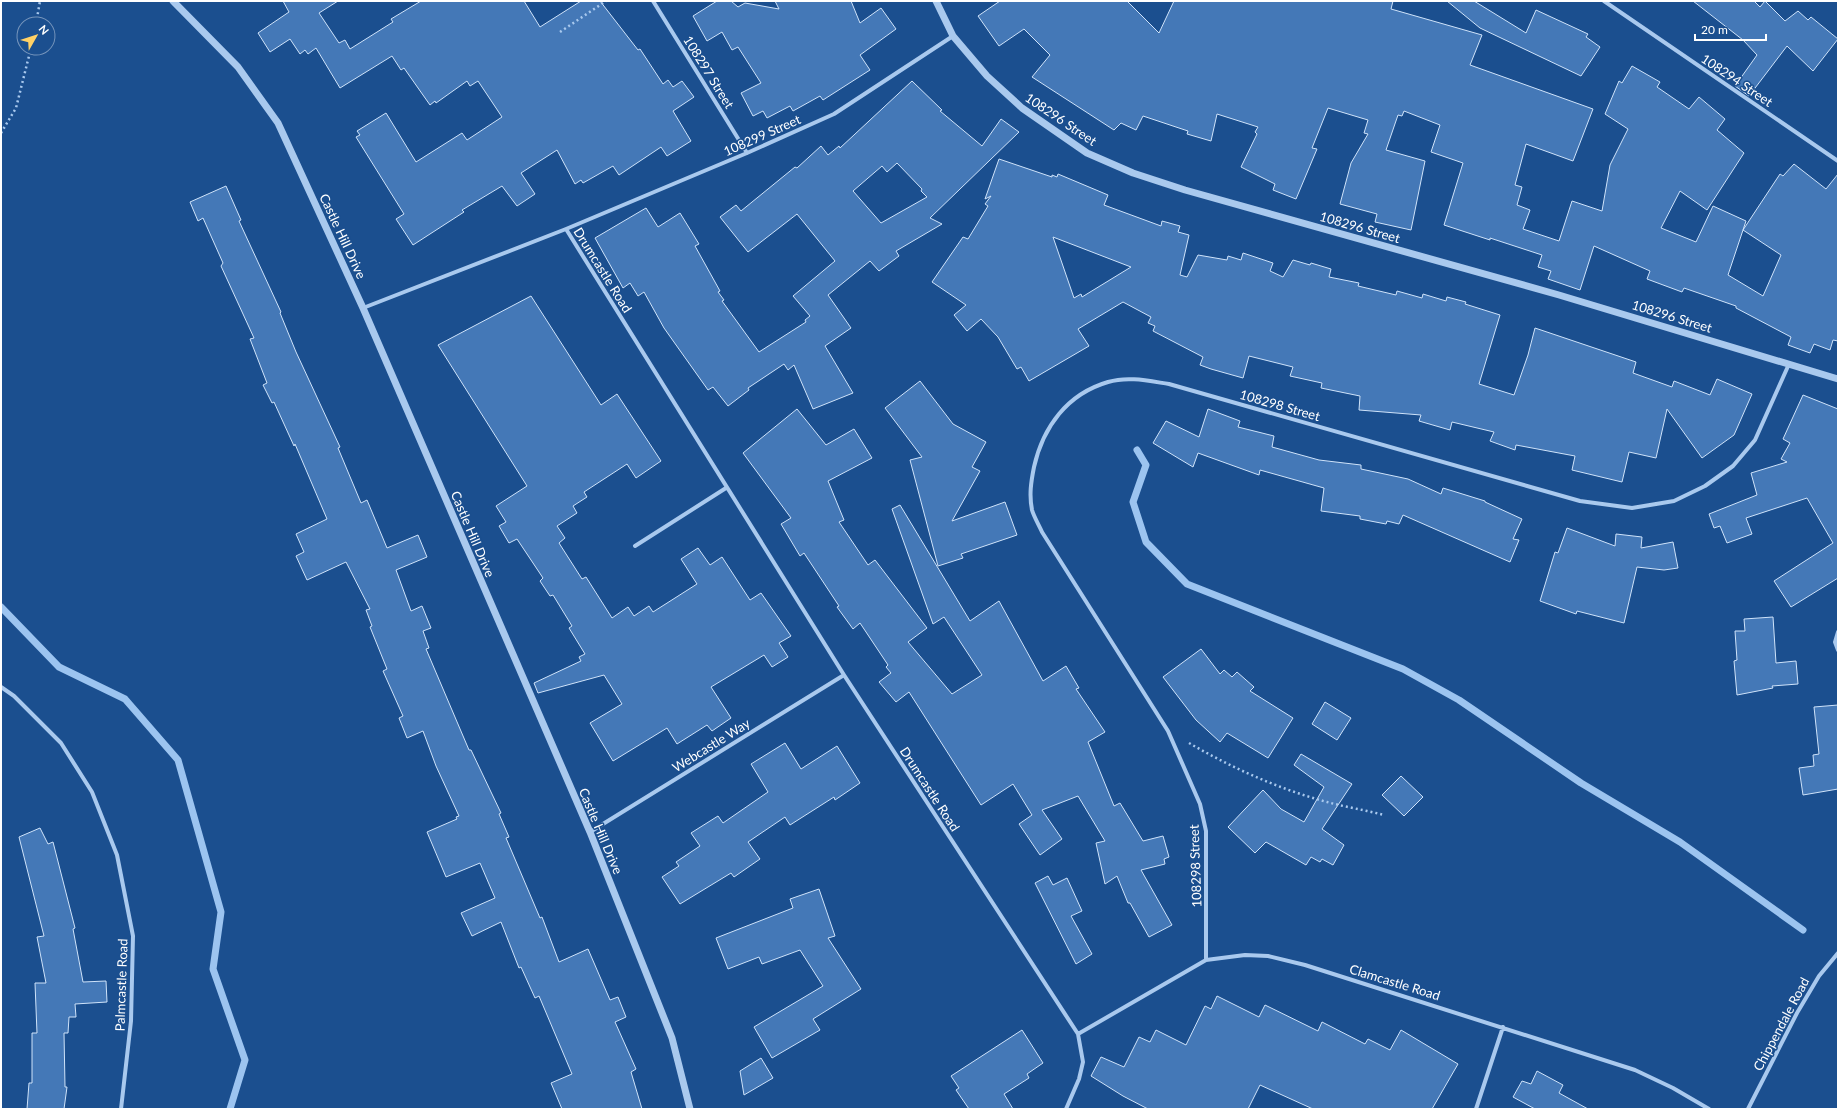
<svg xmlns="http://www.w3.org/2000/svg" width="1839" height="1110" font-family="Lato,sans-serif">
<rect width="100%" height="100%" fill="#1b4f8f"/>
<g fill="none" stroke-linecap="round" stroke-linejoin="round">
<path stroke="#9cc4f0" stroke-width="7" d="M 1137,450 L 1146,465 L 1133,502 L 1146,542 L 1187,584 L 1403,669 L 1459,700 L 1581,783 L 1680,842 L 1803,930
M 1,607 L 59,667 L 125,699 L 178,760 L 221,912 L 213,969 L 245,1060 L 230,1109"/>
</g>
<path fill="#4478b7" stroke="#cfe3fa" fill-rule="evenodd" d="M 283,1 L 338,1 L 319,13 L 339,43 L 345,40 L 350,49 L 393,22 L 391,19 L 421,1 L 524,1 L 540,27 L 581,1 L 600,1 L 638,50 L 640,49 L 663,84 L 668,80 L 673,87 L 682,81 L 694,97 L 673,111 L 691,141 L 667,156 L 661,147 L 619,175 L 613,166 L 583,183 L 581,180 L 575,184 L 557,150 L 521,173 L 535,194 L 517,206 L 502,186 L 462,210 L 464,212 L 413,245 L 396,219 L 404,214 L 356,137 L 360,135 L 357,131 L 386,113 L 416,162 L 462,133 L 467,140 L 502,117 L 478,81 L 470,86 L 467,81 L 436,103 L 435,101 L 430,105 L 404,68 L 401,70 L 392,56 L 340,88 L 316,48 L 308,54 L 305,50 L 300,54 L 290,39 L 270,52 L 258,33 L 289,12 Z
M 717,1 L 731,1 L 738,7 L 745,3 L 779,9 L 775,1 L 851,1 L 860,23 L 881,8 L 896,29 L 860,55 L 870,70 L 823,100 L 820,96 L 793,111 L 790,106 L 767,118 L 763,111 L 753,116 L 741,93 L 761,83 L 738,47 L 732,50 L 722,32 L 707,41 L 693,16 Z
M 1000,1 L 1127,1 L 1159,33 L 1174,1 L 1393,1 L 1391,9 L 1482,35 L 1470,65 L 1593,109 L 1573,161 L 1526,144 L 1515,185 L 1522,187 L 1517,205 L 1530,210 L 1523,229 L 1559,241 L 1572,201 L 1602,211 L 1610,165 L 1628,129 L 1605,114 L 1619,81 L 1622,83 L 1632,66 L 1660,82 L 1657,87 L 1689,109 L 1699,97 L 1725,119 L 1717,130 L 1744,153 L 1707,210 L 1680,191 L 1661,228 L 1696,242 L 1713,206 L 1746,221 L 1728,275 L 1763,296 L 1781,255 L 1743,230 L 1780,174 L 1783,176 L 1794,164 L 1826,189 L 1838,174 L 1838,341 L 1833,340 L 1830,350 L 1814,344 L 1810,353 L 1788,345 L 1791,337 L 1736,308 L 1736,306 L 1684,288 L 1682,292 L 1647,279 L 1650,271 L 1594,246 L 1580,290 L 1548,279 L 1551,271 L 1538,267 L 1542,255 L 1490,238 L 1490,240 L 1444,225 L 1463,163 L 1431,152 L 1440,125 L 1404,111 L 1402,116 L 1398,115 L 1386,150 L 1425,161 L 1411,230 L 1375,222 L 1377,214 L 1340,204 L 1351,163 L 1368,134 L 1364,133 L 1368,120 L 1328,108 L 1312,148 L 1317,149 L 1296,199 L 1273,190 L 1275,184 L 1241,167 L 1257,134 L 1255,132 L 1258,127 L 1217,114 L 1211,141 L 1187,134 L 1188,131 L 1143,116 L 1136,130 L 1121,123 L 1114,130 L 1032,77 L 1050,55 L 1024,29 L 999,46 L 978,16 Z
M 1447,1 L 1474,1 L 1526,33 L 1536,10 L 1588,34 L 1586,37 L 1600,47 L 1581,76 L 1480,28 Z
M 1693,1 L 1754,1 L 1760,7 L 1765,1 L 1785,21 L 1798,11 L 1808,20 L 1811,17 L 1838,39 L 1813,71 L 1787,46 L 1749,96 L 1735,86 L 1757,55 L 1743,40 Z
M 912,81 L 942,110 L 940,111 L 982,146 L 1001,119 L 1019,132 L 930,218 L 942,224 L 896,251 L 899,256 L 879,271 L 870,261 L 828,295 L 851,328 L 825,346 L 853,393 L 813,409 L 794,365 L 788,370 L 784,364 L 748,388 L 749,390 L 728,406 L 713,387 L 708,390 L 664,328 L 644,292 L 638,296 L 630,283 L 623,288 L 595,238 L 646,208 L 658,227 L 680,213 L 699,244 L 695,246 L 720,291 L 718,292 L 724,300 L 722,301 L 759,352 L 806,322 L 805,320 L 810,316 L 793,296 L 835,261 L 797,214 L 748,252 L 720,217 L 736,205 L 741,211 L 795,167 L 797,168 L 821,146 L 828,155 L 839,146 L 840,148 ZM 897,163 L 922,189 L 921,191 L 927,197 L 881,223 L 853,191 L 882,166 L 887,172 Z
M 999,159 L 1052,177 L 1052,175 L 1057,177 L 1058,174 L 1108,195 L 1104,205 L 1161,226 L 1162,221 L 1180,226 L 1178,232 L 1189,235 L 1180,275 L 1187,277 L 1198,255 L 1227,260 L 1228,256 L 1241,260 L 1243,253 L 1273,263 L 1270,271 L 1283,277 L 1293,260 L 1310,265 L 1311,263 L 1331,269 L 1329,277 L 1359,283 L 1358,286 L 1396,295 L 1397,291 L 1422,298 L 1423,294 L 1446,301 L 1447,297 L 1466,302 L 1465,304 L 1500,315 L 1479,384 L 1514,395 L 1528,355 L 1535,328 L 1636,362 L 1633,373 L 1672,387 L 1674,381 L 1710,395 L 1717,379 L 1752,394 L 1734,435 L 1702,458 L 1667,409 L 1656,458 L 1629,452 L 1622,482 L 1572,470 L 1575,456 L 1516,445 L 1515,450 L 1490,441 L 1494,432 L 1452,422 L 1450,430 L 1419,421 L 1421,415 L 1359,410 L 1360,396 L 1321,388 L 1322,383 L 1290,376 L 1293,367 L 1249,356 L 1243,378 L 1211,369 L 1200,365 L 1203,357 L 1153,331 L 1155,326 L 1148,323 L 1151,317 L 1123,302 L 1078,329 L 1089,346 L 1029,381 L 1021,367 L 1017,369 L 998,337 L 981,319 L 967,331 L 954,315 L 966,305 L 932,282 L 963,237 L 968,239 L 988,206 L 985,204 L 991,196 L 985,199 ZM 1053,237 L 1131,267 L 1082,297 L 1081,294 L 1074,298 Z
M 226,186 L 241,220 L 239,221 L 281,312 L 280,313 L 296,352 L 340,447 L 338,448 L 361,503 L 367,500 L 387,548 L 418,535 L 427,557 L 396,570 L 411,611 L 422,606 L 431,628 L 423,631 L 429,648 L 426,649 L 469,750 L 471,750 L 501,813 L 499,814 L 509,837 L 506,838 L 540,918 L 542,917 L 559,962 L 588,949 L 610,1000 L 618,997 L 626,1017 L 615,1022 L 636,1069 L 631,1072 L 642,1109 L 562,1109 L 551,1083 L 572,1074 L 539,996 L 535,998 L 521,967 L 519,968 L 501,922 L 472,936 L 461,913 L 495,898 L 480,863 L 446,877 L 427,832 L 457,819 L 456,817 L 459,816 L 436,766 L 423,731 L 407,738 L 399,718 L 403,716 L 383,671 L 387,669 L 370,627 L 372,626 L 366,610 L 370,609 L 346,562 L 307,580 L 296,556 L 304,552 L 296,534 L 327,519 L 295,444 L 294,446 L 274,402 L 272,403 L 263,385 L 267,383 L 250,339 L 254,338 L 221,266 L 223,263 L 203,218 L 198,221 L 190,202 Z
M 531,296 L 601,405 L 617,394 L 661,461 L 636,478 L 627,464 L 584,492 L 587,497 L 573,506 L 577,513 L 557,526 L 565,538 L 559,543 L 582,579 L 586,577 L 612,618 L 628,607 L 634,616 L 649,606 L 653,612 L 697,584 L 681,559 L 698,548 L 710,565 L 722,557 L 750,600 L 761,593 L 791,636 L 779,643 L 788,657 L 772,667 L 764,655 L 711,687 L 731,718 L 712,731 L 707,725 L 677,744 L 667,728 L 613,761 L 590,723 L 622,704 L 604,675 L 538,693 L 534,683 L 581,661 L 579,657 L 585,654 L 569,628 L 572,626 L 553,595 L 550,596 L 540,581 L 543,578 L 517,539 L 509,543 L 499,526 L 506,522 L 496,506 L 527,486 L 438,345 Z
M 920,381 L 953,424 L 986,442 L 972,467 L 980,471 L 952,521 L 1005,502 L 1017,535 L 961,554 L 963,558 L 938,566 L 910,460 L 922,457 L 885,408 Z
M 1803,395 L 1838,409 L 1838,578 L 1791,607 L 1774,581 L 1833,543 L 1807,498 L 1746,518 L 1752,534 L 1727,543 L 1720,526 L 1714,528 L 1709,514 L 1757,495 L 1751,473 L 1787,462 L 1781,459 L 1790,443 L 1783,439 Z
M 797,409 L 826,445 L 854,429 L 872,458 L 828,481 L 844,520 L 839,522 L 868,565 L 875,560 L 927,628 L 908,642 L 952,694 L 982,675 L 944,617 L 933,624 L 892,509 L 900,505 L 970,621 L 999,601 L 1043,681 L 1066,666 L 1079,688 L 1076,689 L 1105,732 L 1088,742 L 1114,806 L 1120,803 L 1143,841 L 1163,836 L 1169,857 L 1164,859 L 1165,864 L 1141,870 L 1172,925 L 1149,937 L 1130,903 L 1128,903 L 1117,876 L 1105,884 L 1096,843 L 1105,841 L 1078,796 L 1042,810 L 1062,839 L 1040,855 L 1019,824 L 1032,815 L 1013,784 L 981,805 L 909,692 L 896,702 L 879,682 L 891,673 L 886,667 L 888,665 L 860,623 L 853,629 L 837,607 L 839,606 L 804,553 L 800,556 L 781,524 L 791,518 L 743,453 Z
M 1208,409 L 1240,421 L 1238,427 L 1274,436 L 1272,447 L 1319,460 L 1361,465 L 1361,469 L 1408,479 L 1441,494 L 1443,488 L 1485,501 L 1485,502 L 1522,519 L 1513,539 L 1519,540 L 1510,562 L 1403,515 L 1399,524 L 1387,521 L 1386,524 L 1360,519 L 1360,516 L 1321,511 L 1324,488 L 1260,470 L 1259,475 L 1198,453 L 1193,467 L 1153,443 L 1166,421 L 1199,437 Z
M 1567,528 L 1615,546 L 1616,534 L 1642,537 L 1641,548 L 1673,542 L 1678,568 L 1664,570 L 1637,567 L 1624,623 L 1577,611 L 1576,614 L 1540,601 L 1555,552 L 1558,553 Z
M 1773,617 L 1776,663 L 1796,661 L 1798,684 L 1772,686 L 1773,688 L 1737,695 L 1734,661 L 1737,660 L 1735,631 L 1745,631 L 1744,619 Z
M 1201,649 L 1220,674 L 1224,670 L 1232,677 L 1237,672 L 1254,687 L 1250,691 L 1293,718 L 1268,758 L 1227,733 L 1220,742 L 1196,720 L 1163,677 Z
M 1325,702 L 1351,718 L 1337,740 L 1312,724 Z
M 1838,705 L 1838,789 L 1803,795 L 1799,768 L 1814,766 L 1813,755 L 1819,754 L 1814,707 Z
M 785,743 L 801,769 L 837,746 L 860,783 L 835,800 L 834,797 L 790,825 L 785,817 L 748,842 L 760,859 L 734,877 L 731,873 L 680,904 L 662,877 L 679,866 L 676,862 L 700,846 L 691,833 L 718,816 L 723,823 L 768,792 L 751,764 Z
M 1301,754 L 1352,784 L 1322,829 L 1344,845 L 1333,865 L 1322,859 L 1320,862 L 1311,857 L 1306,865 L 1266,842 L 1255,853 L 1228,827 L 1263,790 L 1281,809 L 1304,822 L 1324,787 L 1294,765 Z
M 1401,776 L 1423,797 L 1404,816 L 1382,795 Z
M 40,828 L 48,844 L 53,842 L 75,928 L 73,929 L 83,982 L 106,981 L 107,1002 L 75,1004 L 76,1017 L 69,1017 L 68,1033 L 64,1033 L 65,1087 L 67,1087 L 64,1109 L 27,1109 L 29,1083 L 32,1083 L 32,1033 L 37,1033 L 35,983 L 46,983 L 37,937 L 44,936 L 19,837 Z
M 1048,876 L 1053,885 L 1067,878 L 1082,911 L 1071,916 L 1092,954 L 1076,964 L 1035,883 Z
M 819,889 L 835,936 L 828,938 L 861,989 L 813,1019 L 820,1030 L 772,1058 L 754,1027 L 823,986 L 800,950 L 762,964 L 759,957 L 728,969 L 716,938 L 793,908 L 790,899 Z
M 1217,996 L 1259,1017 L 1265,1005 L 1318,1031 L 1322,1022 L 1365,1044 L 1368,1039 L 1390,1050 L 1401,1030 L 1458,1064 L 1432,1109 L 1313,1109 L 1260,1085 L 1248,1109 L 1148,1109 L 1123,1096 L 1091,1076 L 1101,1057 L 1124,1067 L 1139,1037 L 1150,1042 L 1156,1030 L 1186,1045 L 1205,1006 L 1211,1009 Z
M 1022,1030 L 1043,1063 L 1027,1074 L 1029,1078 L 1004,1094 L 1013,1109 L 969,1109 L 956,1090 L 959,1088 L 951,1076 Z
M 761,1058 L 773,1078 L 744,1095 L 740,1071 Z
M 1537,1071 L 1563,1085 L 1559,1093 L 1588,1109 L 1535,1109 L 1513,1097 L 1522,1081 L 1531,1084 Z"/>
<g fill="none" stroke-linecap="round" stroke-linejoin="round">
<path stroke="#a9c9ee" stroke-width="2.5" stroke-dasharray="2 3" stroke-linecap="butt" d="M 36,24 L 40,1
M 560,32 L 606,1
M 1,133 L 16,108 L 31,48
M 1189,743 C 1232,768 1279,789 1327,802 C 1345,807 1365,810 1384,815"/>
<path stroke="#a9c9ee" stroke-width="4" d="M 653,1 L 747,153
M 1604,1 L 1838,161
M 566,229 L 844,675 L 1078,1034 L 1083,1062 L 1079,1079 L 1066,1109
M 363,308 L 566,229 L 747,153 L 834,114 L 953,36
M 635,546 L 726,488
M 1838,632 L 1835,642 L 1838,650
M 1,687 L 14,696 L 61,743 L 92,792 L 117,855 L 133,936 L 131,1021 L 121,1109
M 590,832 L 844,675
M 1206,960 L 1206,831 L 1200,804 L 1168,731 L 1042,532 C 1039,525 1034,517 1032,510 C 1029,495 1031,482 1034,467 C 1043,427 1067,394 1108,382 C 1128,376 1149,381 1169,384 L 1580,501 L 1632,508 L 1674,501 L 1705,486 L 1733,466 L 1755,440 L 1789,364
M 1078,1034 L 1206,960 L 1245,955 L 1268,956 L 1305,965 L 1635,1070 L 1673,1088 L 1709,1109
M 1476,1109 L 1503,1027
M 1748,1109 L 1797,1013 L 1819,976 L 1838,953"/>
<path stroke="#a9c9ee" stroke-width="7" d="M 173,1 L 238,67 L 278,123 L 363,308 L 590,832 L 672,1038 L 690,1109
M 936,1 L 953,36 L 987,76 L 1022,108 L 1087,153 L 1133,173 L 1185,190 L 1559,295 L 1838,379"/>
</g>
<g text-anchor="middle" dominant-baseline="central" stroke-width="3" stroke-linejoin="round" paint-order="stroke">
<g font-size="13" fill="#fff" stroke="#1b4f8f">
<text transform="translate(709 72) rotate(58)">108297 Street</text>
<text transform="translate(1737 80) rotate(34)">108294 Street</text>
<text transform="translate(1061 119) rotate(34)">108296 Street</text>
<text transform="translate(762 135) rotate(-24)">108299 Street</text>
<text transform="translate(1360 227) rotate(16)">108296 Street</text>
<text transform="translate(343 236) rotate(65)">Castle Hill Drive</text>
<text transform="translate(603 270) rotate(58)">Drumcastle Road</text>
<text transform="translate(1672 316) rotate(17)">108296 Street</text>
<text transform="translate(1280 405) rotate(16)">108298 Street</text>
<text transform="translate(473 534) rotate(67)">Castle Hill Drive</text>
<text transform="translate(711 745) rotate(-32)">Webcastle Way</text>
<text transform="translate(930 789) rotate(57)">Drumcastle Road</text>
<text transform="translate(601 831) rotate(67)">Castle Hill Drive</text>
<text transform="translate(1195 866) rotate(-92)">108298 Street</text>
<text transform="translate(1395 982) rotate(17)">Clamcastle Road</text>
<text transform="translate(121 985) rotate(-88)">Palmcastle Road</text>
<text transform="translate(1781 1024) rotate(-62)">Chippendale Road</text>
</g>
</g>
<rect width="1839" height="1110" fill="none" stroke="#ffffff" stroke-width="4"/>
<g transform="translate(36 36) rotate(51)"><circle r="19" fill="#1b4f8f" stroke="#7695bc"/>
<path d="M0-3L7 15L0 10L-7 15Z" fill="#ffd166"/>
<text y="-6" font-size="11" font-weight="bold" text-anchor="middle" fill="#ffffff">N</text>
</g>
<path d="M1695 34v6h71v-6" fill="none" stroke="#ffffff" stroke-width="2"/>
<text x="1701" y="34" font-size="12" fill="#ffffff" stroke="#1b4f8f" stroke-width="3" paint-order="stroke">20 m</text>
</svg>
